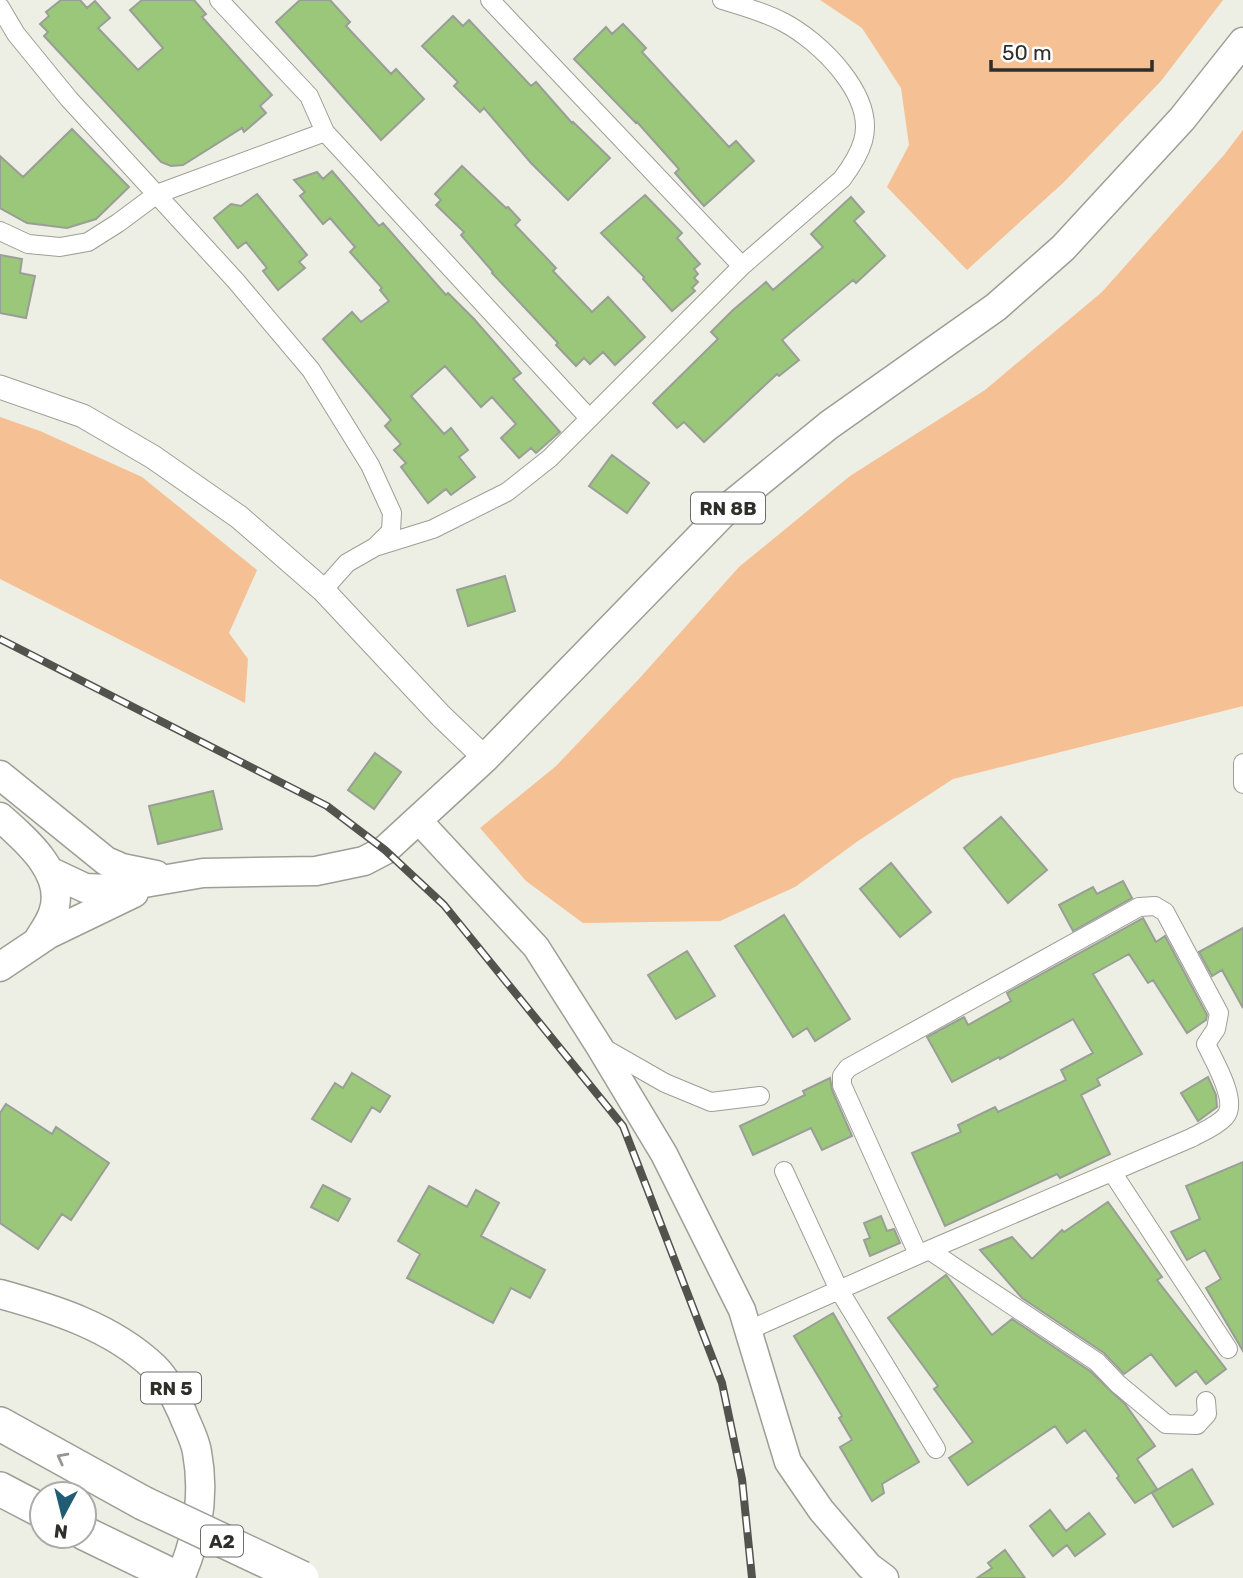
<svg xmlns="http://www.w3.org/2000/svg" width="1243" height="1578" font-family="Rubik,sans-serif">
<rect width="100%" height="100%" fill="#edeee4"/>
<path fill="#f5c093" d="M 820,0 L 1223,0 L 1161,81 L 1063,183 L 967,270 L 887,187 L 909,145 L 901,88 L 862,28 Z
M 1243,130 L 1243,706 L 953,779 L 858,841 L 795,887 L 720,921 L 583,923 L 526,881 L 480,828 L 556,766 L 638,680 L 739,567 L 850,476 L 985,390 L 1102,292 L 1224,155 Z
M 0,417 L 40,431 L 142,477 L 257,570 L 229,633 L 248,659 L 245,703 L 0,579 Z"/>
<path fill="#9ac779" stroke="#999e96" stroke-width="2" d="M 61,0 L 80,0 L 87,8 L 95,1 L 110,18 L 98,28 L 138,70 L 163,48 L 130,10 L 142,0 L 194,0 L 206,14 L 202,17 L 272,95 L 260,106 L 266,113 L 244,132 L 242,128 L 183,165 L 171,166 L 161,162 L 44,36 L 48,32 L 40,24 L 49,16 L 46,12 Z
M 300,0 L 330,0 L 350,22 L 346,26 L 391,74 L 396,69 L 424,99 L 381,140 L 276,22 Z
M 453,16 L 463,26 L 469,20 L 531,86 L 536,82 L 572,123 L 573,122 L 610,158 L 568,200 L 531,163 L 484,108 L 480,112 L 454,86 L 458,82 L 422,46 Z
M 623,24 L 646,48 L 642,52 L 729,147 L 736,141 L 754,161 L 704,206 L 675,173 L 679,169 L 637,122 L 636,123 L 574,59 L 606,27 L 612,34 Z
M 72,129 L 129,187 L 96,219 L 67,228 L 27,223 L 0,208 L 0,156 L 23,177 Z
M 462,166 L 506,208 L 508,207 L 520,220 L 515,225 L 556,268 L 553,271 L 592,312 L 608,297 L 645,337 L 615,365 L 603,352 L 590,364 L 584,358 L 576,366 L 556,345 L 558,343 L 492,273 L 493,272 L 461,235 L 464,232 L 436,205 L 441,200 L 435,194 Z
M 332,171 L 379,226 L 383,223 L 446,295 L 448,293 L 474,319 L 521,373 L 513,379 L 560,432 L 536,453 L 531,448 L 519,458 L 501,438 L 516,424 L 492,397 L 481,407 L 445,366 L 411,396 L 444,434 L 451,428 L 468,450 L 459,457 L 475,477 L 451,495 L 446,489 L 428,503 L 401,467 L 406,463 L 394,450 L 401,444 L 385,426 L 391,420 L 323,339 L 352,312 L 361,322 L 389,301 L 380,290 L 382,288 L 350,252 L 355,247 L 330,218 L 323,224 L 300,196 L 305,192 L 294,180 L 317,172 L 323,179 Z
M 257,194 L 307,255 L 299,262 L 305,268 L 278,290 L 263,271 L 267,268 L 246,242 L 238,248 L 214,218 L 231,204 L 241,206 Z
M 645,195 L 682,233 L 677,238 L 700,264 L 694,269 L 698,274 L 694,278 L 698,282 L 692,288 L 695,291 L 672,311 L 643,279 L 644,277 L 601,233 Z
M 851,197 L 864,212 L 854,221 L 885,256 L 856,283 L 853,280 L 782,340 L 799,360 L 779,376 L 777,374 L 704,442 L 684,422 L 677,428 L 653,403 L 718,339 L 711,332 L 733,310 L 766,282 L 773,290 L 823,247 L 811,234 Z
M 0,255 L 22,259 L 20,273 L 35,276 L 26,318 L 0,313 Z
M 612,455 L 649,483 L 627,513 L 589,486 Z
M 505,576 L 515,611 L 468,626 L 457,590 Z
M 375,753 L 401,772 L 374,809 L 348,790 Z
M 213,791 L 222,829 L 158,844 L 149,806 Z
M 1001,817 L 1047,870 L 1008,903 L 964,848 Z
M 891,863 L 931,912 L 900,937 L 860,889 Z
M 1123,881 L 1132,898 L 1073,931 L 1059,905 L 1093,887 L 1097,894 Z
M 784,915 L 850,1019 L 815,1041 L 807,1028 L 793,1037 L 735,946 Z
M 1143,918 L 1156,942 L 1165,936 L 1207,1015 L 1206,1020 L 1187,1033 L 1153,980 L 1148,983 L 1129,954 L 1093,974 L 1142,1054 L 1097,1079 L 1100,1085 L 1081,1095 L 1110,1154 L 1060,1178 L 1057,1174 L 945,1226 L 912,1153 L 961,1132 L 958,1125 L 995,1107 L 998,1112 L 1066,1080 L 1061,1070 L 1093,1053 L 1073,1019 L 1000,1059 L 999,1057 L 952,1082 L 927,1037 L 964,1017 L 968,1025 L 1011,1001 L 1007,993 Z
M 1243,928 L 1243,1008 L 1222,970 L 1212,976 L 1199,952 Z
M 687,951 L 715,996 L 676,1019 L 648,975 Z
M 352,1073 L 390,1096 L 380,1112 L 372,1107 L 351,1142 L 312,1119 L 335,1083 L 343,1088 Z
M 1208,1077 L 1216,1095 L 1217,1107 L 1198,1121 L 1181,1093 Z
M 830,1078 L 832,1090 L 852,1136 L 822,1150 L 811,1128 L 753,1155 L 740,1126 L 805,1095 L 803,1091 Z
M 6,1104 L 52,1134 L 56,1127 L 109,1163 L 71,1220 L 62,1214 L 38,1249 L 0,1223 L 0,1113 Z
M 1243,1162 L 1243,1351 L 1206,1288 L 1221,1279 L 1205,1250 L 1187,1260 L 1171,1232 L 1200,1219 L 1186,1186 Z
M 323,1185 L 350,1199 L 338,1221 L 311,1207 Z
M 429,1186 L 467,1207 L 476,1190 L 499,1203 L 481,1236 L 545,1270 L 530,1298 L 511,1288 L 493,1323 L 407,1278 L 420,1254 L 398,1241 Z
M 1108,1202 L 1162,1277 L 1157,1280 L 1226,1369 L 1206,1384 L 1196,1371 L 1176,1386 L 1151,1354 L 1124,1374 L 1104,1353 L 1022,1298 L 980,1250 L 1012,1237 L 1032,1259 L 1062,1230 L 1064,1232 Z
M 881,1216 L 887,1231 L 894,1229 L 900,1243 L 870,1256 L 864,1240 L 870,1238 L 864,1223 Z
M 946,1275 L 992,1335 L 1012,1319 L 1090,1371 L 1125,1404 L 1155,1446 L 1137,1459 L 1157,1489 L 1135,1503 L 1117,1478 L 1119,1476 L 1085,1430 L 1067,1443 L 1055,1426 L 968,1485 L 949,1458 L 973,1442 L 934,1389 L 938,1386 L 888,1318 Z
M 833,1313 L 919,1462 L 882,1484 L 884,1493 L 872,1501 L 840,1447 L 852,1440 L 839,1418 L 842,1416 L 794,1336 Z
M 1192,1469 L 1213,1504 L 1173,1527 L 1152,1493 Z
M 1050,1510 L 1066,1531 L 1089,1513 L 1105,1534 L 1075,1556 L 1067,1545 L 1053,1556 L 1030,1526 Z
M 1005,1550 L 1025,1578 L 977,1578 L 992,1568 L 988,1563 Z"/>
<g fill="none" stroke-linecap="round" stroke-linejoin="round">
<g stroke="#9d9e95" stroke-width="20">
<path id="minor" d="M 219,0 L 309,96 L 325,132 L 589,418
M 490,0 L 742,266
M 0,7 L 16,34 L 69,99 L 235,280 L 311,370 L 370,465 L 392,513 L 391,531 L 375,547 L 347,563 L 323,590
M 0,231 L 28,244 L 60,247 L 88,242 L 118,223 L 157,194 L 325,132
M 375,547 L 433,529 L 507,492 L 550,458 L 742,266 L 842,179 C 851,167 859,155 863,141 C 876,96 820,41 783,22 C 764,12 742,6 722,0
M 1243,763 L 1243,784
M 602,1047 L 665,1083 L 711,1102 L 760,1096
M 784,1171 L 839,1290 L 936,1449
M 1112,1172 L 1228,1349
M 929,1250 L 1097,1362 L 1118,1384 L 1166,1424 L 1197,1425 L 1207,1414 L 1206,1401
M 749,1330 L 929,1250 L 1191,1138 C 1202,1132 1217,1126 1225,1117 C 1239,1102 1214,1061 1206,1044 L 1216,1029 L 1219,1013 L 1165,912 L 1155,906 L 1139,907 L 848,1068 L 842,1076 L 842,1085 L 918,1254"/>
</g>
<g stroke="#9d9e95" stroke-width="25">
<path id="tertiary" d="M 0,387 L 83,416 L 153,457 L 239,517 L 323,590 L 441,716 L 485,758"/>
</g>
<g stroke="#9d9e95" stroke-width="29">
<path id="secondary" d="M 419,821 L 536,947 L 599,1046 L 664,1154 L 742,1310 L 788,1462 L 821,1510 L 869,1566 L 885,1578"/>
</g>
<g stroke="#9d9e95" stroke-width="31">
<path id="primary" d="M 0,775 L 106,861 L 122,868 L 156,875
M 0,817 C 26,840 67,874 53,913 C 50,923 42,933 37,942
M 49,871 L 85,888 L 109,889 L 203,873 L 316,871 L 364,861 L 385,850 L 485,758 L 731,505 L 829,425 L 996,307 L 1063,248 L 1182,119 L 1243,42
M 0,967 L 49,934 L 134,893
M 0,1294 C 54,1309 112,1327 154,1367 C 167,1380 175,1396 182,1412 C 187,1425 195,1439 197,1452 C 205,1495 197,1539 180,1578"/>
</g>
<g stroke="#9d9e95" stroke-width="36">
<path id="motorway" d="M 0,1424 L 143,1503
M 0,1489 L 42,1511
M 84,1533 L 177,1578"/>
</g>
<use href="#minor" stroke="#fff" stroke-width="18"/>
<use href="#tertiary" stroke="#fff" stroke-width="23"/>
<use href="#secondary" stroke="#fff" stroke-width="26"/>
<use href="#primary" stroke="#fff" stroke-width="28"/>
<use href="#motorway" stroke="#fff" stroke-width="33"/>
<g stroke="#53534e" stroke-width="8">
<path id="rail" d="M 0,639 L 327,806 L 385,850 L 444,905 L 623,1126 L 722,1383 L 742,1479 L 752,1578"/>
</g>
<use href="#rail" stroke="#fff" stroke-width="5" stroke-dasharray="16" stroke-linecap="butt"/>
<g stroke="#9d9e95" stroke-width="36" stroke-linecap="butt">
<path id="motorway-bridge" d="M 143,1503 L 302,1578"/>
</g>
<use href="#motorway-bridge" stroke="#fff" stroke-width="33"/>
</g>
<defs><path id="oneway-chevron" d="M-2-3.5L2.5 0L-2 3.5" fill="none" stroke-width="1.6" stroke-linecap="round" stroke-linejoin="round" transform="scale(1.75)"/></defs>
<use stroke="#969694" href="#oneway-chevron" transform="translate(62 1458) rotate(-152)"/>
<g text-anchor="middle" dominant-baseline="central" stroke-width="6" stroke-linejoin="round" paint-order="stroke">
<g fill="#fff" stroke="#6d6d6a" stroke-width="2">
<rect x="691" y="492.5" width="74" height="31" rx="5"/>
<rect x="141" y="1372.5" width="60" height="31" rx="5"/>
<rect x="201" y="1525.5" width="42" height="31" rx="5"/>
</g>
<g font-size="19" font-weight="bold" fill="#2e2e2a">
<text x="728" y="508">RN 8B</text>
<text x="171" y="1388">RN 5</text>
<text x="222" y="1541">A2</text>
</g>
</g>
<g transform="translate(63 1515) rotate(187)"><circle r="33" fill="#ffffff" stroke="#ababaa" stroke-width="2"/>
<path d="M0-5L12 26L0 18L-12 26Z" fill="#205d74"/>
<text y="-10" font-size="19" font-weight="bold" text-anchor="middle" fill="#2e2e2a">N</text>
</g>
<path d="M991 60v10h161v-10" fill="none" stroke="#2e2e2a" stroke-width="3.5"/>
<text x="1002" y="60" font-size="21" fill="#2e2e2a" stroke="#ffffff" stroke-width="5" paint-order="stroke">50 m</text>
</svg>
